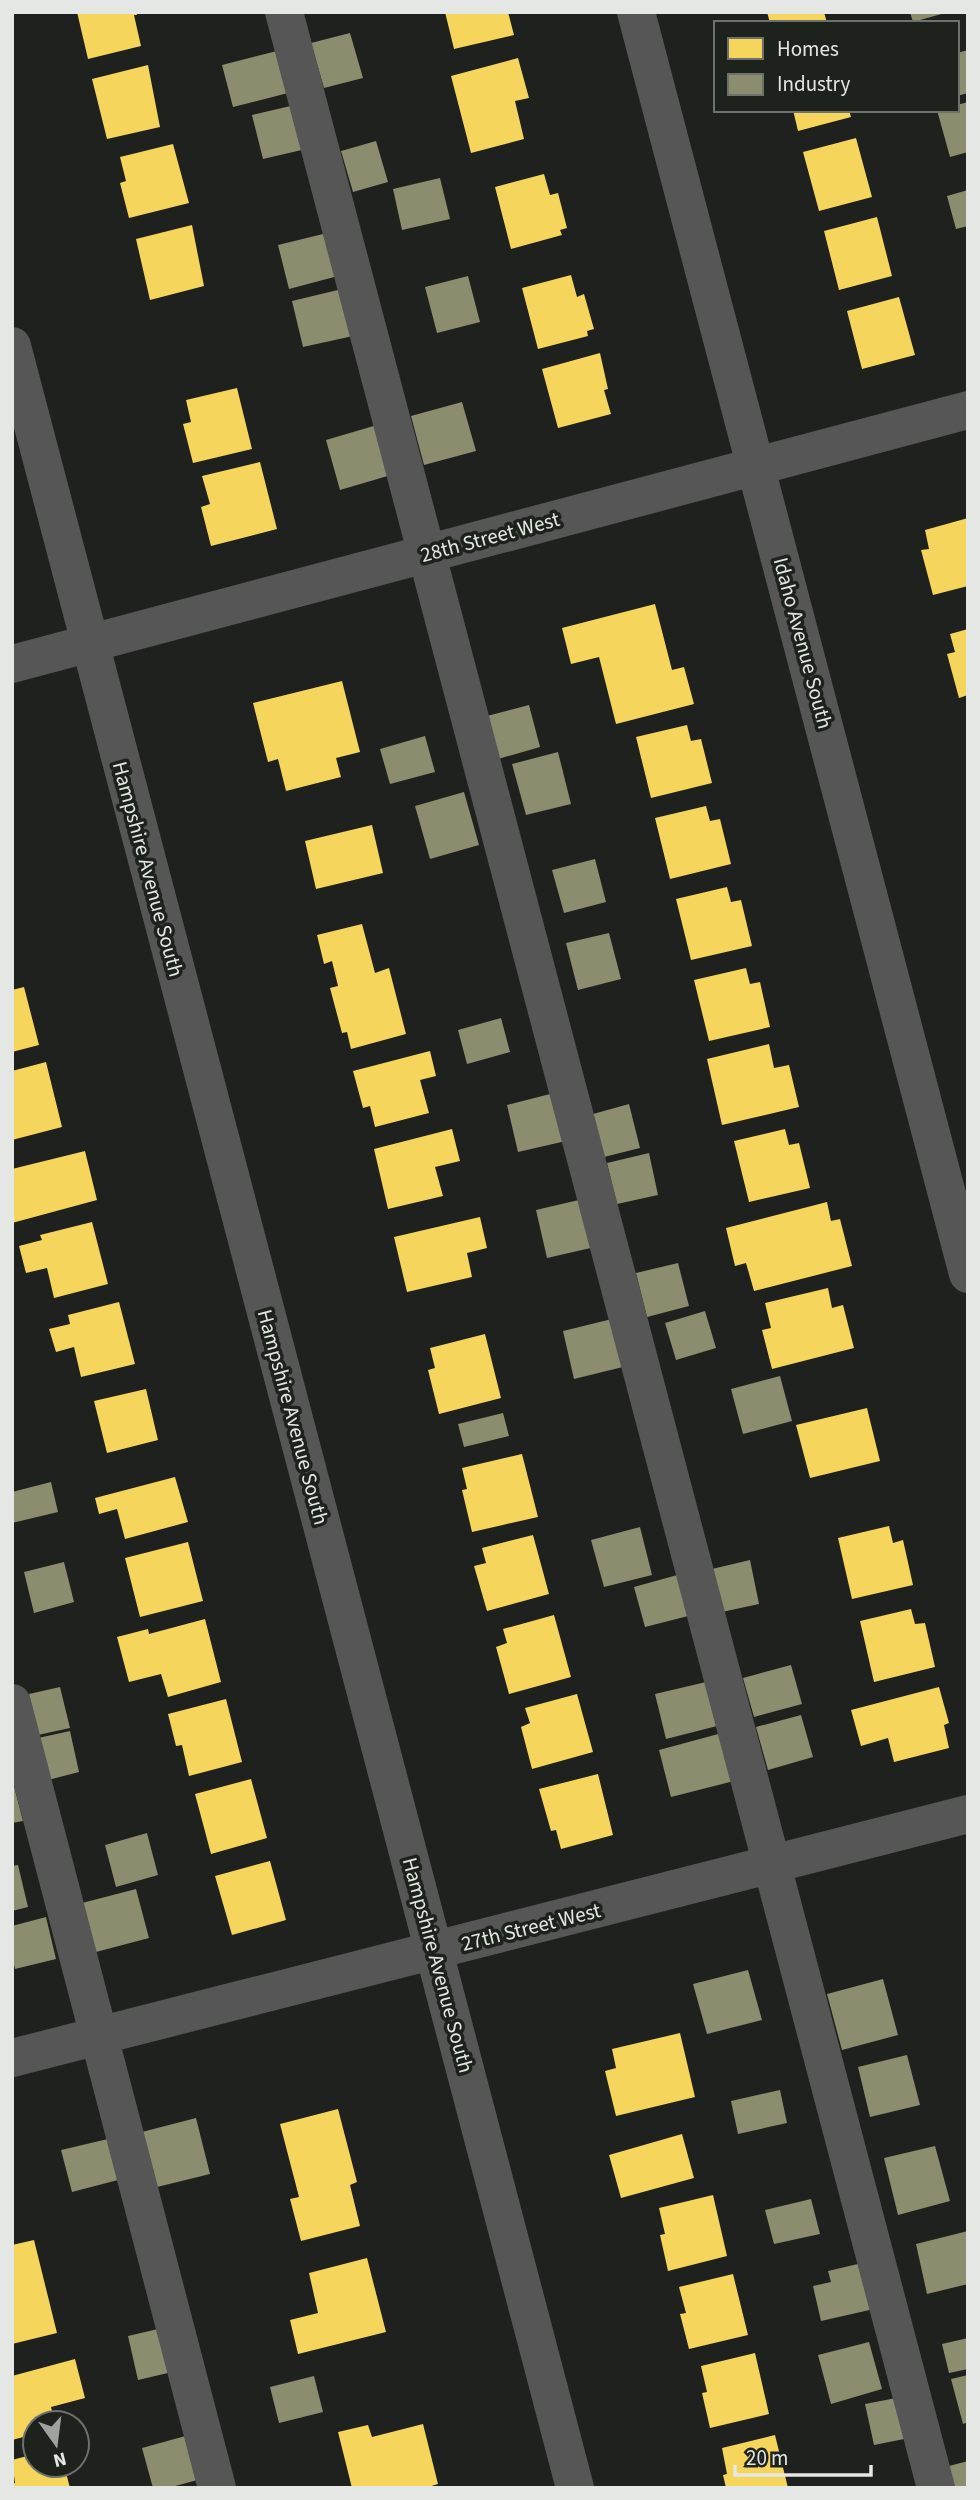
<svg xmlns="http://www.w3.org/2000/svg" width="980" height="2500" font-family="'Source Sans 3',sans-serif">
<rect width="100%" height="100%" fill="#1f211e"/>
<path fill="#f6d55c" d="M 77,12 L 136,12 L 137,15 L 134,15 L 141,46 L 88,59 Z
M 445,12 L 508,12 L 514,35 L 454,49 Z
M 767,12 L 824,12 L 827,23 L 770,23 Z
M 518,58 L 529,98 L 515,101 L 524,139 L 471,153 L 451,76 Z
M 148,65 L 160,127 L 107,139 L 92,79 Z
M 793,110 L 849,110 L 851,117 L 798,131 Z
M 856,138 L 872,197 L 819,211 L 803,152 Z
M 173,144 L 189,203 L 129,218 L 120,183 L 126,181 L 120,157 Z
M 544,174 L 550,195 L 558,193 L 567,228 L 560,230 L 562,235 L 511,249 L 495,187 Z
M 877,217 L 892,276 L 839,290 L 824,231 Z
M 192,225 L 204,286 L 150,300 L 136,239 Z
M 571,275 L 577,297 L 584,294 L 594,329 L 587,331 L 588,336 L 538,349 L 522,288 Z
M 899,297 L 915,355 L 862,369 L 847,311 Z
M 600,353 L 608,389 L 604,390 L 611,414 L 558,428 L 542,369 Z
M 237,388 L 252,449 L 193,463 L 183,424 L 191,422 L 186,400 Z
M 260,462 L 277,529 L 211,546 L 201,507 L 210,504 L 202,476 Z
M 968,518 L 968,586 L 933,595 L 921,550 L 929,549 L 925,530 Z
M 655,604 L 672,670 L 684,667 L 694,704 L 616,724 L 599,657 L 571,664 L 562,628 Z
M 968,629 L 968,695 L 959,698 L 947,654 L 955,652 L 950,634 Z
M 342,681 L 360,752 L 336,758 L 341,777 L 286,791 L 278,759 L 268,762 L 253,703 Z
M 687,725 L 691,741 L 701,739 L 712,783 L 651,798 L 636,737 Z
M 706,806 L 710,821 L 720,819 L 731,864 L 670,879 L 655,818 Z
M 372,825 L 383,873 L 316,889 L 305,841 Z
M 727,887 L 731,902 L 741,900 L 752,946 L 691,960 L 676,899 Z
M 362,924 L 375,973 L 389,968 L 406,1034 L 351,1049 L 347,1032 L 342,1033 L 330,988 L 338,986 L 332,961 L 324,964 L 317,935 Z
M 746,968 L 750,984 L 760,982 L 770,1027 L 709,1041 L 694,980 Z
M 24,987 L 39,1045 L 12,1052 L 12,990 Z
M 769,1044 L 774,1068 L 789,1065 L 799,1107 L 722,1125 L 707,1059 Z
M 430,1051 L 436,1076 L 420,1080 L 429,1113 L 375,1127 L 370,1106 L 363,1108 L 353,1071 Z
M 46,1062 L 62,1127 L 12,1140 L 12,1071 Z
M 452,1129 L 460,1161 L 435,1167 L 443,1196 L 388,1209 L 374,1149 Z
M 785,1129 L 789,1145 L 799,1143 L 810,1188 L 749,1202 L 734,1141 Z
M 85,1151 L 97,1200 L 12,1223 L 12,1169 Z
M 827,1202 L 831,1221 L 840,1219 L 852,1266 L 754,1291 L 746,1263 L 735,1266 L 726,1228 Z
M 480,1217 L 487,1248 L 467,1253 L 472,1277 L 407,1292 L 394,1237 Z
M 92,1222 L 108,1284 L 54,1298 L 47,1268 L 26,1273 L 19,1246 L 42,1240 L 40,1235 Z
M 828,1288 L 832,1308 L 843,1305 L 854,1348 L 772,1369 L 762,1330 L 771,1328 L 765,1303 Z
M 119,1302 L 135,1364 L 81,1377 L 74,1347 L 56,1352 L 49,1329 L 70,1324 L 68,1315 Z
M 485,1334 L 501,1398 L 439,1414 L 428,1370 L 435,1368 L 430,1348 Z
M 146,1389 L 158,1440 L 107,1453 L 94,1401 Z
M 867,1408 L 880,1461 L 810,1478 L 796,1425 Z
M 522,1454 L 538,1517 L 472,1532 L 462,1490 L 467,1489 L 462,1468 Z
M 175,1477 L 188,1522 L 125,1539 L 117,1509 L 99,1514 L 95,1498 Z
M 889,1526 L 893,1543 L 903,1540 L 913,1585 L 852,1599 L 838,1538 Z
M 533,1535 L 549,1594 L 487,1611 L 474,1566 L 486,1563 L 482,1548 Z
M 188,1542 L 203,1601 L 140,1617 L 125,1558 Z
M 911,1609 L 915,1624 L 925,1623 L 935,1667 L 874,1682 L 860,1621 Z
M 554,1615 L 571,1677 L 509,1694 L 496,1647 L 507,1643 L 503,1629 Z
M 205,1619 L 221,1682 L 168,1697 L 161,1674 L 129,1682 L 117,1637 L 148,1629 L 149,1634 Z
M 939,1687 L 949,1723 L 944,1725 L 949,1748 L 894,1762 L 888,1738 L 861,1746 L 851,1710 Z
M 577,1694 L 593,1752 L 532,1769 L 521,1727 L 530,1723 L 525,1708 Z
M 226,1699 L 242,1762 L 189,1776 L 182,1745 L 176,1746 L 168,1714 Z
M 598,1774 L 613,1835 L 561,1849 L 556,1830 L 551,1831 L 539,1789 Z
M 251,1779 L 267,1838 L 211,1854 L 195,1794 Z
M 270,1861 L 286,1920 L 232,1935 L 215,1876 Z
M 680,2033 L 695,2097 L 616,2116 L 605,2071 L 616,2068 L 612,2049 Z
M 338,2109 L 357,2182 L 350,2185 L 360,2226 L 301,2241 L 290,2199 L 299,2197 L 280,2124 Z
M 682,2134 L 694,2178 L 621,2198 L 609,2155 Z
M 713,2195 L 727,2256 L 668,2271 L 660,2235 L 665,2234 L 659,2208 Z
M 34,2240 L 57,2333 L 12,2344 L 12,2245 Z
M 367,2258 L 386,2332 L 298,2354 L 290,2320 L 318,2313 L 309,2273 Z
M 733,2274 L 748,2335 L 689,2349 L 680,2314 L 686,2313 L 679,2287 Z
M 755,2353 L 769,2414 L 710,2428 L 702,2393 L 707,2392 L 701,2366 Z
M 75,2359 L 85,2398 L 51,2407 L 55,2423 L 35,2423 L 35,2434 L 12,2440 L 12,2376 Z
M 423,2424 L 438,2484 L 425,2488 L 352,2488 L 338,2432 L 368,2425 L 372,2437 Z
M 775,2435 L 788,2488 L 726,2488 L 723,2475 L 727,2474 L 722,2448 Z
M 35,2454 L 35,2465 L 64,2465 L 70,2488 L 12,2488 L 12,2484 L 15,2483 L 12,2460 Z"/>
<path fill="#8c8c6e" d="M 910,12 L 944,12 L 945,13 L 913,22 Z
M 350,33 L 363,78 L 324,88 L 311,43 Z
M 281,50 L 292,92 L 233,107 L 222,65 Z
M 968,50 L 968,93 L 957,96 L 957,53 Z
M 968,102 L 968,152 L 950,157 L 937,110 L 957,110 L 957,105 Z
M 295,105 L 306,149 L 263,159 L 252,115 Z
M 376,141 L 388,182 L 353,192 L 341,151 Z
M 440,178 L 450,219 L 402,230 L 393,189 Z
M 968,190 L 968,226 L 956,229 L 947,196 Z
M 327,233 L 338,276 L 289,289 L 278,245 Z
M 468,276 L 480,322 L 437,333 L 425,287 Z
M 342,289 L 353,336 L 303,347 L 292,301 Z
M 462,402 L 476,451 L 424,465 L 411,416 Z
M 377,425 L 391,475 L 340,490 L 326,440 Z
M 529,705 L 540,747 L 498,759 L 487,716 Z
M 425,736 L 435,772 L 390,784 L 380,749 Z
M 558,752 L 571,804 L 526,815 L 512,764 Z
M 464,792 L 479,845 L 430,859 L 415,806 Z
M 595,859 L 606,902 L 564,913 L 552,870 Z
M 609,933 L 621,979 L 578,990 L 566,943 Z
M 501,1018 L 510,1052 L 467,1064 L 458,1030 Z
M 554,1093 L 566,1141 L 518,1152 L 507,1105 Z
M 629,1104 L 640,1148 L 604,1157 L 593,1114 Z
M 649,1153 L 658,1195 L 617,1204 L 607,1163 Z
M 583,1199 L 595,1247 L 547,1258 L 536,1210 Z
M 678,1263 L 689,1306 L 647,1317 L 636,1273 Z
M 705,1311 L 716,1348 L 676,1360 L 665,1323 Z
M 616,1318 L 627,1366 L 574,1379 L 563,1331 Z
M 780,1376 L 792,1421 L 743,1434 L 731,1389 Z
M 503,1413 L 509,1436 L 464,1447 L 458,1424 Z
M 51,1482 L 58,1512 L 12,1523 L 12,1492 Z
M 640,1527 L 652,1575 L 604,1587 L 591,1540 Z
M 750,1560 L 759,1604 L 722,1612 L 712,1569 Z
M 64,1562 L 74,1602 L 34,1613 L 24,1572 Z
M 681,1574 L 692,1615 L 645,1627 L 634,1587 Z
M 791,1665 L 802,1704 L 754,1717 L 743,1678 Z
M 706,1682 L 717,1726 L 666,1739 L 655,1694 Z
M 60,1687 L 70,1728 L 38,1735 L 29,1694 Z
M 801,1715 L 813,1757 L 768,1770 L 756,1727 Z
M 70,1731 L 79,1772 L 48,1780 L 38,1738 Z
M 722,1733 L 734,1781 L 671,1797 L 659,1750 Z
M 12,1778 L 23,1821 L 12,1823 Z
M 147,1833 L 158,1875 L 116,1887 L 105,1845 Z
M 18,1865 L 28,1907 L 12,1911 L 12,1866 Z
M 136,1889 L 149,1938 L 96,1952 L 82,1903 Z
M 46,1917 L 56,1959 L 15,1969 L 12,1956 L 12,1926 Z
M 748,1970 L 762,2020 L 707,2034 L 693,1984 Z
M 883,1979 L 898,2035 L 842,2050 L 827,1994 Z
M 907,2055 L 920,2105 L 870,2117 L 858,2067 Z
M 780,2090 L 787,2123 L 738,2134 L 731,2101 Z
M 196,2118 L 210,2174 L 157,2187 L 142,2132 Z
M 108,2139 L 118,2180 L 72,2192 L 61,2150 Z
M 935,2146 L 950,2201 L 898,2215 L 884,2158 Z
M 811,2199 L 820,2234 L 774,2244 L 765,2210 Z
M 968,2231 L 968,2284 L 927,2294 L 916,2244 Z
M 862,2263 L 874,2309 L 821,2321 L 813,2286 L 831,2282 L 828,2271 Z
M 158,2329 L 168,2373 L 138,2380 L 128,2336 Z
M 968,2338 L 968,2369 L 949,2373 L 942,2344 Z
M 869,2342 L 882,2389 L 831,2404 L 818,2355 Z
M 968,2375 L 968,2422 L 963,2424 L 951,2379 Z
M 314,2376 L 323,2412 L 279,2423 L 270,2387 Z
M 896,2398 L 904,2439 L 874,2445 L 865,2404 Z
M 189,2435 L 201,2479 L 168,2488 L 153,2488 L 142,2448 Z
M 968,2461 L 968,2488 L 955,2488 L 949,2466 Z"/>
<g fill="none" stroke-linecap="round" stroke-linejoin="round">
<path stroke="#555655" stroke-width="38" d="M 284,12 L 936,2488
M 636,12 L 968,1274
M 12,346 L 575,2488
M 12,664 L 968,410
M 12,1703 L 217,2488
M 12,2058 L 968,1814"/>
</g>
<g text-anchor="middle" dominant-baseline="central" stroke-width="7" stroke-linejoin="round" paint-order="stroke">
<g font-size="21" fill="#e4e7e4" stroke="#1e221d">
<text transform="translate(490 537) rotate(-15)">28th Street West</text>
<text transform="translate(803 643) rotate(75)">Idaho Avenue South</text>
<text transform="translate(148 869) rotate(75)">Hampshire Avenue South</text>
<text transform="translate(293 1417) rotate(75)">Hampshire Avenue South</text>
<text transform="translate(531 1927) rotate(-14)">27th Street West</text>
<text transform="translate(438 1965) rotate(75)">Hampshire Avenue South</text>
</g>
</g>
<rect width="980" height="2500" fill="none" stroke="#e4e7e4" stroke-width="28"/>
<rect x="714" y="21" width="245" height="91" fill="#1e221d" stroke="#6d716d" stroke-width="2"/>
<rect x="728" y="38" width="35" height="21" fill="#f6d55c" stroke="#6d716d" stroke-width="2"/>
<text x="777" y="56" font-size="21" fill="#e4e7e4">Homes</text>
<rect x="728" y="74" width="35" height="21" fill="#8c8c6e" stroke="#6d716d" stroke-width="2"/>
<text x="777" y="91" font-size="21" fill="#e4e7e4">Industry</text>
<g transform="translate(56 2444) rotate(166)"><circle r="33" fill="#1e221d" stroke="#6d716d" stroke-width="2"/>
<path d="M0-5L12 26L0 18L-12 26Z" fill="#9fa29f"/>
<text y="-10" font-size="19" font-weight="bold" text-anchor="middle" fill="#e4e7e4">N</text>
</g>
<path d="M735 2465v10h136v-10" fill="none" stroke="#e4e7e4" stroke-width="3.5"/>
<text x="746" y="2465" font-size="21" fill="#e4e7e4" stroke="#1e221d" stroke-width="5" paint-order="stroke">20 m</text>
</svg>
